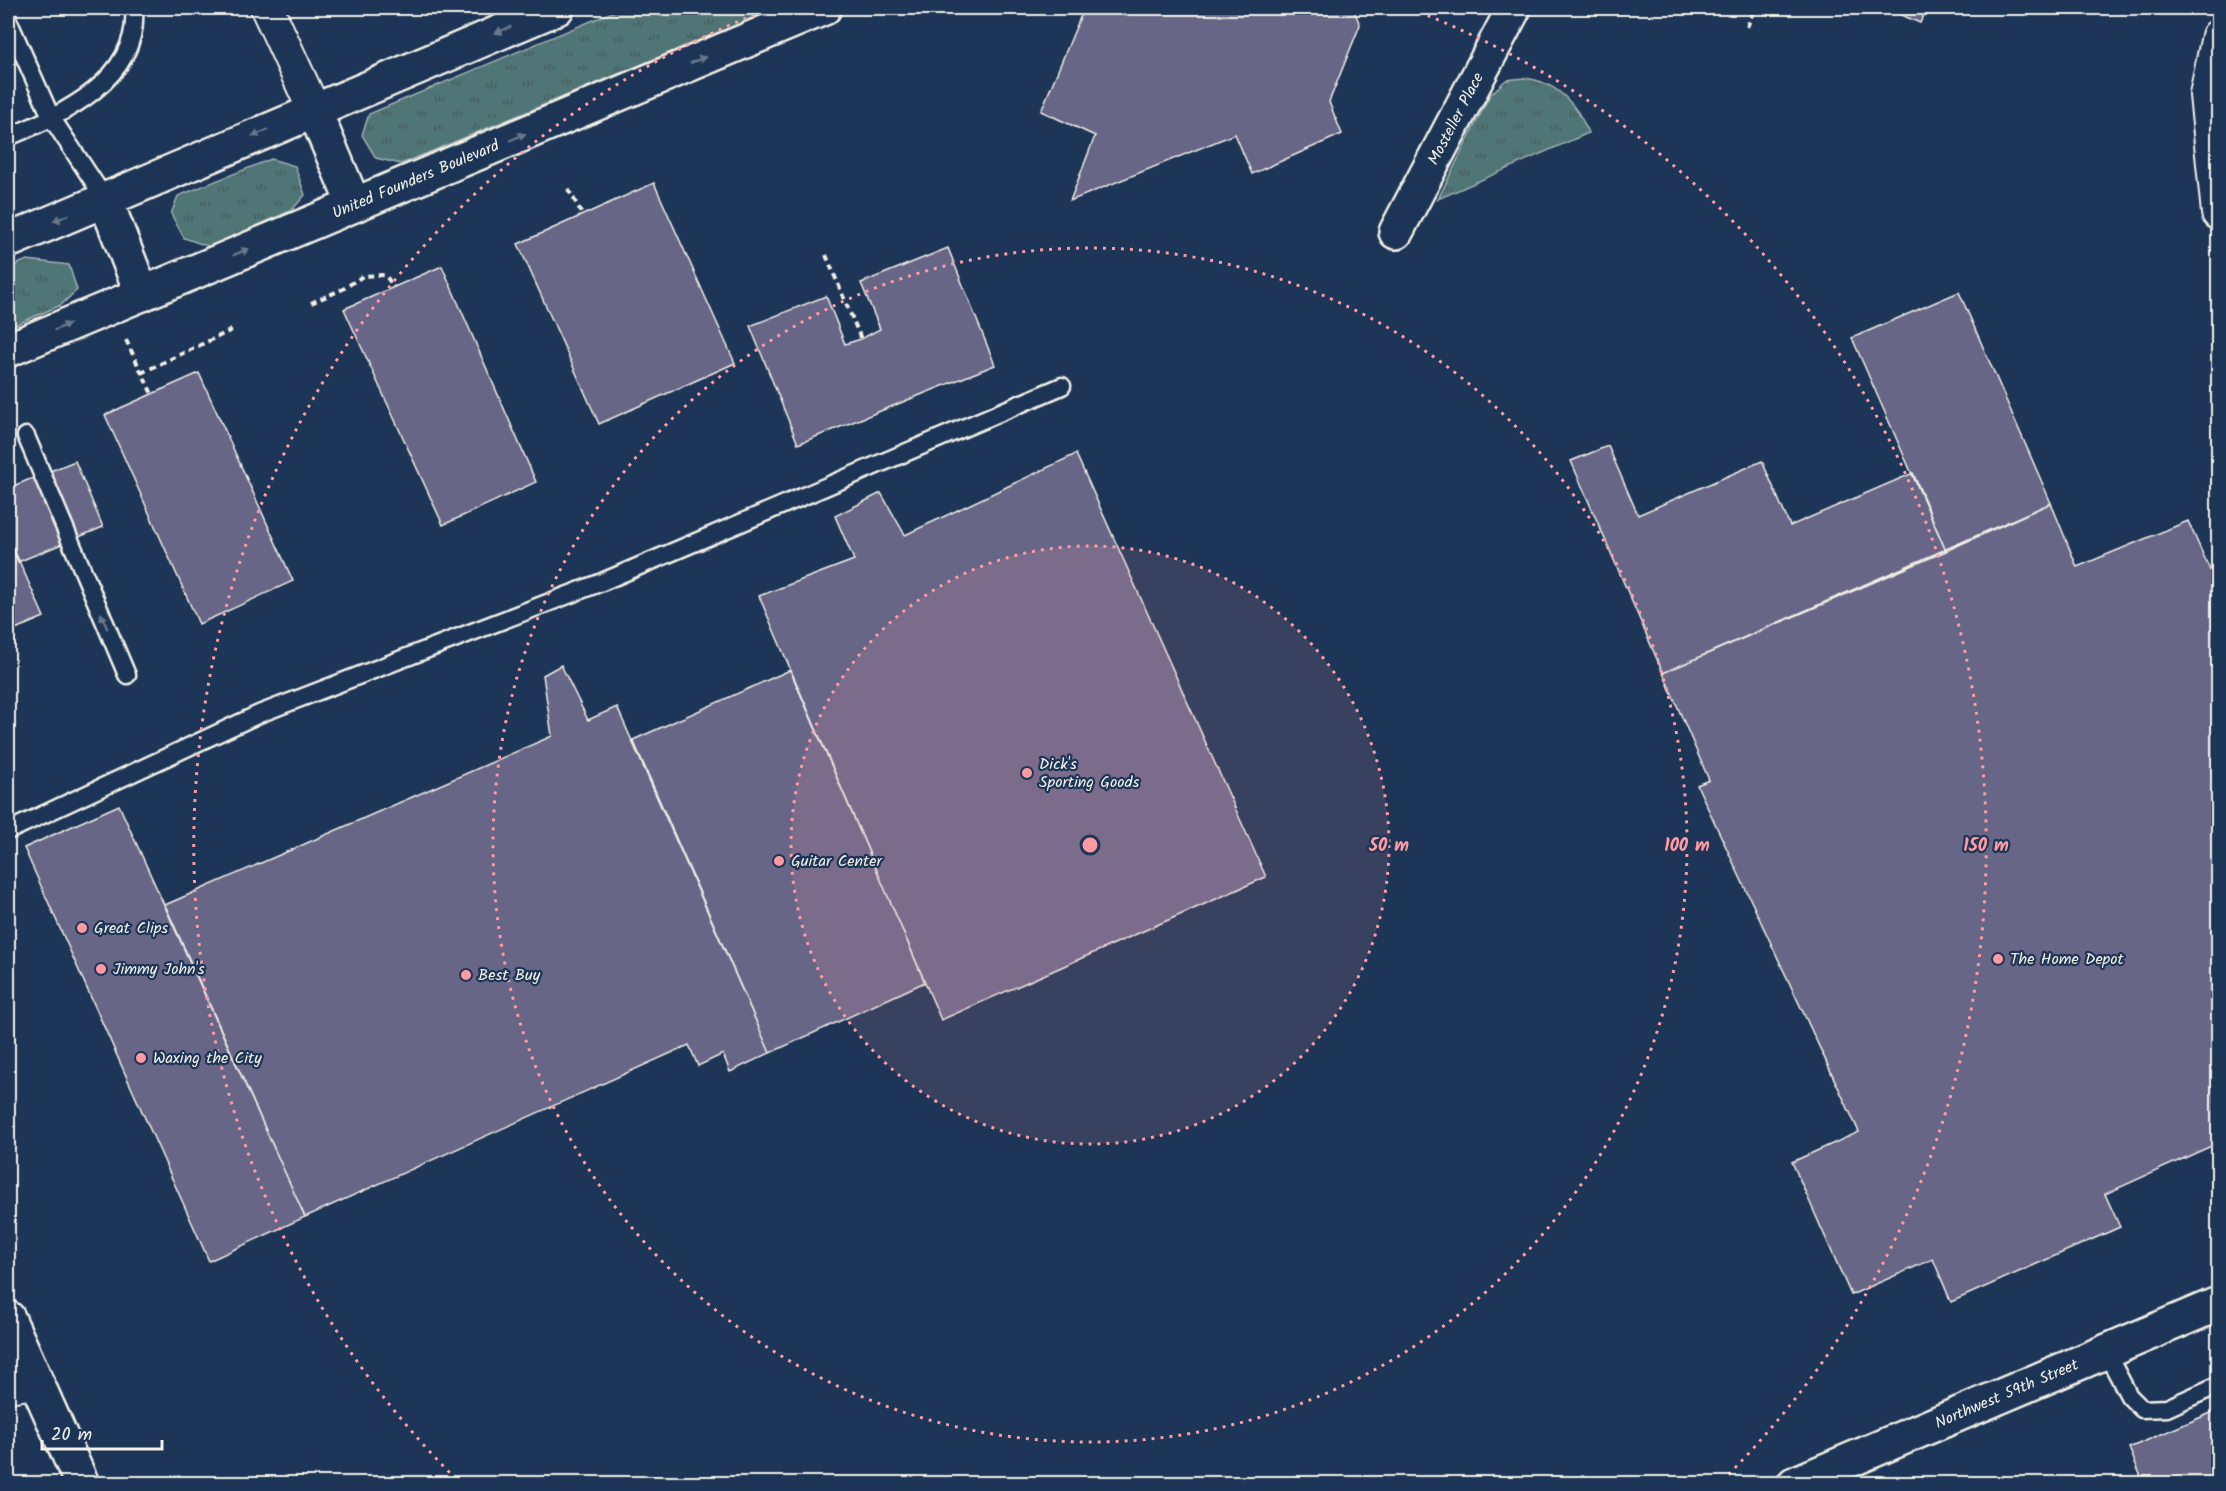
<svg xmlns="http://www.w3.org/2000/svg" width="2226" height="1491" font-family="Kalam,sans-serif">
<defs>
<pattern id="grass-tufts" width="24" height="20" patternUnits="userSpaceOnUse" patternTransform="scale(1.5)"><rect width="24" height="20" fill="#4f7476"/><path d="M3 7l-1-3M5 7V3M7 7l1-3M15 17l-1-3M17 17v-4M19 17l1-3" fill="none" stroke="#4c5c5c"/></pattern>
</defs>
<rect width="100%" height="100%" fill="#1d3557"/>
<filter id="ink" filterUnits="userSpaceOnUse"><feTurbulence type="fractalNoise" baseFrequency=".0167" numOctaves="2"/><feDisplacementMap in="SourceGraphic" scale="12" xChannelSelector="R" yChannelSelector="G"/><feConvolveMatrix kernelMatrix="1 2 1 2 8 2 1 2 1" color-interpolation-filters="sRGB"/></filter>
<g filter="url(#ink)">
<path fill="url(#grass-tufts)" stroke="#a2b2af" stroke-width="1.5" d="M 622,8 L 777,8 L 401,164 L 376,158 L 362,135 L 369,114 Z
M 1524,78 C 1555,81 1578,104 1588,133 L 1438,199 L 1490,95 L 1506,80 Z
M 271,159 L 295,166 L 305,195 L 292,210 L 210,247 L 184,238 L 171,214 L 178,196 Z
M 27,260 L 69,265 L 77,290 L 61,305 L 8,328 L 8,268 Z"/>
<path fill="#686687" stroke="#f4f1e8" stroke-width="1.5" d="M 1084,8 L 1353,8 L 1360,25 L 1329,102 L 1342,134 L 1252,174 L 1235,134 L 1070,201 L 1095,136 L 1041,111 Z
M 1885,8 L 1927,8 L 1920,23 Z
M 654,183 L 735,363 L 599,424 L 518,244 Z
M 948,248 L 995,365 L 798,444 L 750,326 L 826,296 L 845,344 L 861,339 L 880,329 L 861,283 Z
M 442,266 L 536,482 L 443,525 L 344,309 Z
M 1959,292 L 2051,503 L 1946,551 L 1852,338 Z
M 199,373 L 293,581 L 199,624 L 105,415 Z
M 1608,446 L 1638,515 L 1762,461 L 1790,526 L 1913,473 L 1946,551 L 1663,673 L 1571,461 Z
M 1076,454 L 1266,877 L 941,1020 L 759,596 L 854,560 L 835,516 L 881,493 L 905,535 Z
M 75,461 L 103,527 L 18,562 L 8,536 L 8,488 Z
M 2051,503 L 2077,567 L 2188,521 L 2218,588 L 2218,1143 L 2105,1194 L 2120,1227 L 1951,1302 L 1933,1259 L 1851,1295 L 1792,1162 L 1859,1132 L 1697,785 L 1709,780 L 1663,673 Z
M 8,536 L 44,617 L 8,632 Z
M 561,665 L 588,720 L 617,707 L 770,1053 L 730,1072 L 723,1054 L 698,1066 L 689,1045 L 305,1217 L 165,905 L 552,736 L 543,675 Z
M 790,670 L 925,982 L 770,1053 L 633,740 Z
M 119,805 L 305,1217 L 209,1261 L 24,848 Z
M 2218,1410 L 2218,1484 L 2144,1484 L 2129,1448 Z"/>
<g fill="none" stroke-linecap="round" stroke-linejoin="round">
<g stroke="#f4f1e8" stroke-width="21">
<path id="lane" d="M 8,20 L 51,117 L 105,199
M 8,137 C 64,114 140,79 134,8
M 26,436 L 127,675
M 8,831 L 259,714 L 602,582 L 1062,386
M 2106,1352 L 2129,1396 L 2142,1409 L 2167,1408 L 2218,1385"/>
</g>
<g stroke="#f4f1e8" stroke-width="36">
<path id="street" d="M 267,8 L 314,110
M 2218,36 L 2206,95 L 2218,213
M 8,1386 L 36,1382"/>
</g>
<g stroke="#f4f1e8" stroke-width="38">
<g id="secondary">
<path d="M 314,110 L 354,205"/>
<path d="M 105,199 L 142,294"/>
<path id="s1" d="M 1396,232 L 1514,8"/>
<path d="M 8,241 L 557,8"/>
<path id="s2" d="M 8,350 L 824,8"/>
<path d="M 8,1318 L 82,1484"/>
<path id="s3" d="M 1794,1484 L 2218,1304"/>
</g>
</g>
<path stroke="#f4f1e8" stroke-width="4" stroke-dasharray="6 4.5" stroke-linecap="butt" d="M 1747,27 L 1755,8
M 568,189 L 583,215
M 826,255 L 861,339
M 311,303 L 343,289 L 363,276 L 385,275 L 394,287
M 126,340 L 152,394
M 141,373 L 232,330"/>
<use href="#lane" stroke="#1d3557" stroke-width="16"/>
<use href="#street" stroke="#1d3557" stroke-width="32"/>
<use href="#secondary" stroke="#1d3557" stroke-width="33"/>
</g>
<defs><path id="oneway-solid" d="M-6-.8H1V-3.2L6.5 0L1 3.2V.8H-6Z" transform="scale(1.5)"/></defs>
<g fill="#68778a">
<use href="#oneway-solid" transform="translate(503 30) rotate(157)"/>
<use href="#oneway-solid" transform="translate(698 60) rotate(-23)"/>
<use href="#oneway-solid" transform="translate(260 133) rotate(157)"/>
<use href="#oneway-solid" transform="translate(518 137) rotate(-23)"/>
<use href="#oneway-solid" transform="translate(61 218) rotate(157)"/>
<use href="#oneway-solid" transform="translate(241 252) rotate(-23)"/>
<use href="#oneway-solid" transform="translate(62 327) rotate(-23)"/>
<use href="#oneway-solid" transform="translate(104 621) rotate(-113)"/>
</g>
</g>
<circle cx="1090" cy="845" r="299" fill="#ff9aa2" fill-opacity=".12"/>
<g fill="none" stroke="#ff9aa2" stroke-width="3" stroke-dasharray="3 6">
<circle cx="1090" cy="845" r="299"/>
<circle cx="1090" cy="845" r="597"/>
<path d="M456 1479A896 896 0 0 1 769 9M1411 9A896 896 0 0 1 1724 1479"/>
</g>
<g fill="#ff9aa2" stroke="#1d3557" stroke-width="2">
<circle cx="1027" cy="773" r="6"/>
<circle cx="779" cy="861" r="6"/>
<circle cx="82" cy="928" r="6"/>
<circle cx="1998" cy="959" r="6"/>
<circle cx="101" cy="969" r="6"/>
<circle cx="466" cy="975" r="6"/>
<circle cx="141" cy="1058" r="6"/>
</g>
<g text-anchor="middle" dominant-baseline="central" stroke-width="4.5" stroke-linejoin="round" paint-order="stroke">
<g font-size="16" fill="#f4f1e8" stroke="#1d3557">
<text stroke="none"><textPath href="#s1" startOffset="128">Mosteller Place</textPath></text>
<text stroke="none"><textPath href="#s2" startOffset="442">United Founders Boulevard</textPath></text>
<text stroke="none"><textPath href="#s3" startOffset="231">Northwest 59th Street</textPath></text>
</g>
<g font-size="16" fill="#f4f1e8" stroke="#1d3557" text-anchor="start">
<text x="1039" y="764">Dick's<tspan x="1039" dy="18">Sporting Goods</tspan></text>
<text x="791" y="861">Guitar Center</text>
<text x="94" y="928">Great Clips</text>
<text x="2010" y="959">The Home Depot</text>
<text x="113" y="969">Jimmy John's</text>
<text x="478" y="975">Best Buy</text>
<text x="153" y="1058">Waxing the City</text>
</g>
</g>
<circle cx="1090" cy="845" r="9" fill="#ff9aa2" stroke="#1d3557" stroke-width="3"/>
<g font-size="18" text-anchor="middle" font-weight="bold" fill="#ff9aa2" stroke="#1d3557" stroke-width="4.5" stroke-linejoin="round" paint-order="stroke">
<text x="1389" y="851">50 m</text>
<text x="1687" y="851">100 m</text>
<text x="1986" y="851">150 m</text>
</g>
<rect width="2226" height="1491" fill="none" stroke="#1d3557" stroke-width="30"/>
<rect x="15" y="15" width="2196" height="1461" fill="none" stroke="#f4f1e8" stroke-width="2" filter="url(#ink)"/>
<path d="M42 1440v9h120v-9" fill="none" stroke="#f4f1e8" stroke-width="3"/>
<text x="51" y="1440" font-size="18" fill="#f4f1e8" stroke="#1d3557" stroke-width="4.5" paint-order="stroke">20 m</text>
</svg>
